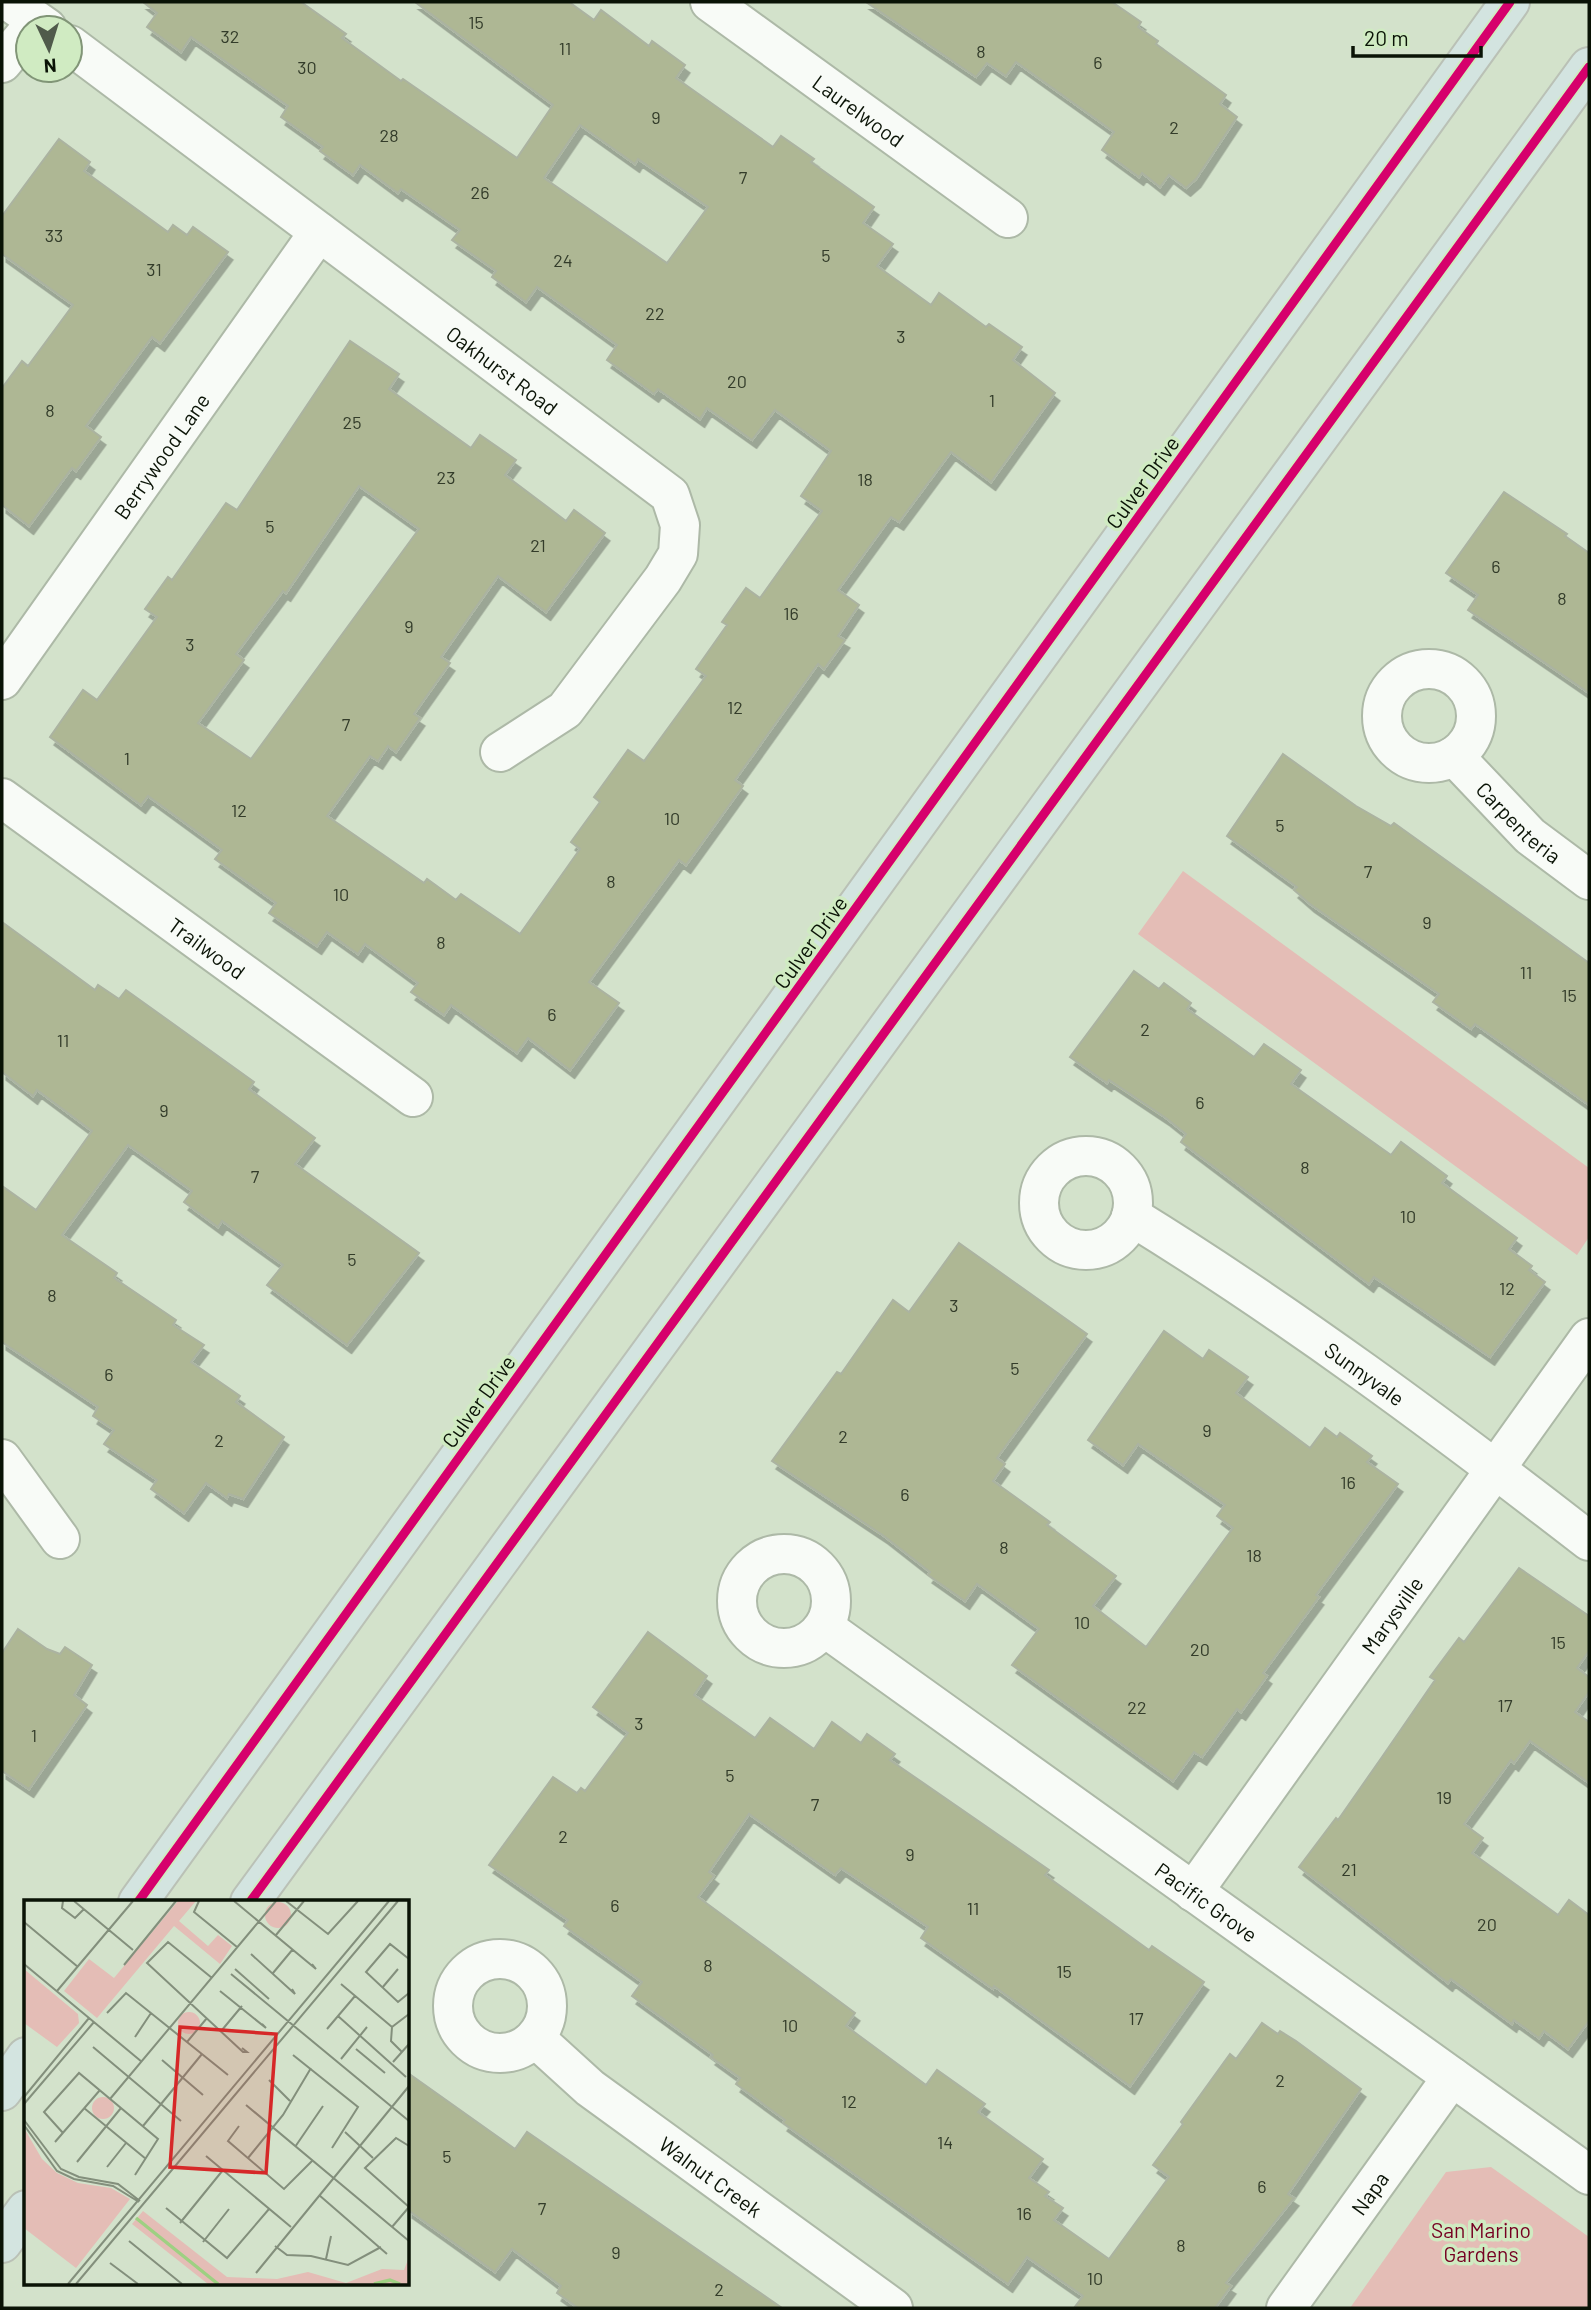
<svg xmlns="http://www.w3.org/2000/svg" width="1591" height="2310" font-family="Barlow,sans-serif">
<defs>
<filter id="shadow"><feDropShadow dx="4.5" dy="8" stdDeviation="0" flood-color="#0004"/></filter>
</defs>
<rect width="100%" height="100%" fill="#d3e2cb"/>
<path fill="#e4bdb6" d="M 1183,871 L 1589,1168 L 1589,1237 L 1577,1255 L 1138,934 Z
M 1491,2167 L 1589,2237 L 1589,2308 L 1350,2308 L 1446,2172 Z"/>
<path fill="#aeb794" stroke="#abb3a1" stroke-width="2" fill-rule="evenodd" filter="url(#shadow)" d="M 143,2 L 301,2 L 346,34 L 342,38 L 401,81 L 403,79 L 517,158 L 553,105 L 415,2 L 569,2 L 594,20 L 601,10 L 649,46 L 652,41 L 685,65 L 676,78 L 714,105 L 773,147 L 781,136 L 814,159 L 811,162 L 874,207 L 863,223 L 893,244 L 877,266 L 931,305 L 939,293 L 986,327 L 989,324 L 1022,347 L 1013,360 L 1055,393 L 991,482 L 951,452 L 899,522 L 891,517 L 838,590 L 859,605 L 838,636 L 845,640 L 824,669 L 818,664 L 735,780 L 743,786 L 686,865 L 679,860 L 589,982 L 619,1003 L 570,1070 L 528,1038 L 517,1053 L 451,1005 L 444,1015 L 411,992 L 418,983 L 365,944 L 358,954 L 327,932 L 317,946 L 269,913 L 276,903 L 215,859 L 222,850 L 148,796 L 141,805 L 50,737 L 83,690 L 97,700 L 157,617 L 145,609 L 168,577 L 172,580 L 226,503 L 237,510 L 350,341 L 399,374 L 389,389 L 418,410 L 471,448 L 480,435 L 516,460 L 505,475 L 566,521 L 574,510 L 605,533 L 546,612 L 498,576 L 441,657 L 450,663 L 414,714 L 420,718 L 396,752 L 388,746 L 378,761 L 370,756 L 327,816 L 424,883 L 427,879 L 456,900 L 461,894 L 520,934 L 580,849 L 571,842 L 600,802 L 594,797 L 628,750 L 644,761 L 706,676 L 696,669 L 727,625 L 722,622 L 746,588 L 760,598 L 822,511 L 801,496 L 831,451 L 775,410 L 752,440 L 707,408 L 700,419 L 658,389 L 654,394 L 607,360 L 617,345 L 537,287 L 526,302 L 492,277 L 496,271 L 452,240 L 460,230 L 401,189 L 398,193 L 360,165 L 353,175 L 320,151 L 323,147 L 281,117 L 288,106 L 191,37 L 181,52 L 147,27 L 157,13 ZM 580,125 L 635,164 L 638,159 L 708,207 L 667,263 L 544,178 ZM 359,486 L 419,529 L 251,759 L 198,723 L 244,660 L 236,654 L 283,591 L 286,593 Z
M 866,2 L 1112,2 L 1141,22 L 1138,27 L 1158,41 L 1156,44 L 1226,95 L 1220,104 L 1237,117 L 1196,179 L 1186,188 L 1169,175 L 1160,187 L 1142,173 L 1139,177 L 1102,150 L 1114,132 L 1016,62 L 1006,76 L 987,63 L 976,77 Z
M 59,139 L 90,162 L 84,171 L 168,232 L 173,225 L 187,235 L 193,227 L 228,252 L 160,343 L 152,337 L 86,426 L 101,437 L 76,471 L 72,468 L 29,526 L 2,505 L 2,388 L 22,361 L 28,366 L 73,305 L 2,254 L 2,216 Z
M 1504,492 L 1567,534 L 1565,536 L 1589,553 L 1589,693 L 1468,610 L 1478,595 L 1446,573 Z
M 1283,754 L 1356,806 L 1391,826 L 1394,823 L 1589,963 L 1589,1105 L 1475,1024 L 1471,1029 L 1433,1002 L 1439,994 L 1310,904 L 1294,890 L 1297,887 L 1227,836 Z
M 2,922 L 95,990 L 98,985 L 119,999 L 126,990 L 254,1082 L 249,1089 L 315,1138 L 295,1164 L 419,1253 L 347,1345 L 267,1285 L 283,1265 L 222,1221 L 218,1227 L 184,1202 L 192,1191 L 128,1145 L 62,1235 L 117,1273 L 114,1278 L 176,1320 L 173,1325 L 204,1345 L 191,1362 L 240,1396 L 236,1402 L 284,1437 L 243,1499 L 229,1494 L 227,1498 L 206,1483 L 184,1513 L 151,1489 L 157,1480 L 104,1444 L 114,1430 L 93,1416 L 98,1407 L 2,1342 L 2,1186 L 36,1210 L 92,1131 L 37,1090 L 33,1096 L 2,1072 Z
M 1134,971 L 1159,989 L 1164,983 L 1191,1003 L 1187,1009 L 1254,1057 L 1264,1044 L 1301,1070 L 1291,1084 L 1391,1155 L 1401,1142 L 1447,1176 L 1442,1183 L 1517,1238 L 1509,1249 L 1532,1266 L 1529,1270 L 1545,1282 L 1490,1357 L 1374,1277 L 1369,1284 L 1181,1142 L 1186,1134 L 1166,1118 L 1109,1080 L 1107,1083 L 1070,1057 Z
M 959,1243 L 1087,1334 L 997,1458 L 1005,1464 L 993,1481 L 1050,1522 L 1047,1525 L 1116,1576 L 1093,1606 L 1146,1647 L 1233,1528 L 1217,1516 L 1225,1505 L 1138,1444 L 1123,1465 L 1088,1440 L 1164,1331 L 1203,1359 L 1209,1350 L 1248,1377 L 1236,1393 L 1310,1448 L 1325,1428 L 1337,1437 L 1340,1433 L 1372,1456 L 1367,1462 L 1398,1484 L 1316,1595 L 1319,1597 L 1263,1673 L 1267,1676 L 1241,1712 L 1237,1709 L 1202,1757 L 1194,1752 L 1173,1781 L 1012,1665 L 1039,1629 L 977,1584 L 965,1601 L 928,1575 L 930,1572 L 884,1536 L 772,1461 L 837,1372 L 841,1374 L 893,1300 L 909,1312 Z
M 1519,1568 L 1589,1616 L 1589,1651 L 1577,1668 L 1589,1677 L 1589,1692 L 1575,1712 L 1589,1722 L 1589,1783 L 1530,1741 L 1514,1763 L 1511,1760 L 1464,1824 L 1483,1838 L 1472,1853 L 1558,1915 L 1569,1900 L 1589,1915 L 1589,2021 L 1568,2049 L 1544,2031 L 1539,2038 L 1514,2020 L 1512,2024 L 1451,1979 L 1448,1983 L 1299,1867 L 1336,1818 L 1338,1820 L 1382,1757 L 1435,1680 L 1430,1677 L 1459,1638 L 1464,1642 Z
M 18,1629 L 47,1649 L 60,1654 L 65,1647 L 92,1665 L 74,1695 L 87,1705 L 29,1789 L 2,1771 L 2,1653 Z
M 648,1632 L 707,1676 L 694,1695 L 755,1738 L 770,1718 L 814,1749 L 832,1722 L 861,1743 L 867,1734 L 895,1754 L 890,1760 L 1049,1870 L 1045,1875 L 1149,1950 L 1152,1946 L 1204,1982 L 1130,2086 L 994,1986 L 993,1989 L 921,1938 L 928,1927 L 841,1868 L 835,1875 L 749,1814 L 709,1872 L 714,1876 L 698,1897 L 855,2013 L 846,2026 L 926,2085 L 937,2070 L 985,2104 L 978,2112 L 1043,2159 L 1029,2178 L 1049,2192 L 1045,2196 L 1063,2208 L 1054,2220 L 1109,2259 L 1169,2177 L 1153,2165 L 1183,2124 L 1181,2122 L 1230,2054 L 1236,2059 L 1262,2023 L 1278,2034 L 1280,2031 L 1296,2041 L 1361,2089 L 1288,2194 L 1294,2198 L 1226,2283 L 1231,2286 L 1215,2308 L 1074,2308 L 1083,2296 L 1027,2257 L 1008,2284 L 783,2123 L 785,2120 L 736,2084 L 740,2078 L 711,2057 L 713,2055 L 632,1996 L 642,1982 L 564,1926 L 568,1920 L 489,1865 L 553,1777 L 577,1793 L 581,1788 L 585,1791 L 628,1733 L 593,1707 Z
M 408,2073 L 515,2149 L 527,2132 L 782,2308 L 578,2308 L 557,2293 L 561,2286 L 512,2249 L 495,2272 L 408,2210 Z"/>
<g fill="none" stroke-linecap="round" stroke-linejoin="round">
<g stroke="#adb9a7" stroke-width="42">
<g id="minor">
<path d="M 10,2 L 47,28"/>
<path id="s1" d="M 710,2 L 1008,218"/>
<path id="s2" d="M 70,45 L 670,495 L 680,525 L 678,554 L 663,579 L 565,710 L 500,752"/>
<path d="M 2,63 L 28,32"/>
<circle cx="1429" cy="716" r="47"/>
<path id="s3" d="M 2,680 L 319,232"/>
<path id="s4" d="M 1454,756 L 1530,836 L 1589,880"/>
<path id="s5" d="M 2,798 L 413,1097"/>
<circle cx="1086" cy="1203" r="47"/>
<path id="s6" d="M 1131,1216 C 1290,1314 1442,1427 1589,1541"/>
<path d="M 2,1459 L 60,1539"/>
<circle cx="784" cy="1601" r="47"/>
<path id="s7" d="M 824,1627 L 1589,2175"/>
<path id="s8" d="M 1193,1892 L 1589,1338"/>
<circle cx="500" cy="2006" r="47"/>
<path id="s9" d="M 535,2038 L 590,2088 L 893,2308"/>
<path id="s10" d="M 1286,2308 L 1452,2077"/>
</g>
</g>
<g stroke="#bac1b6" stroke-width="42">
<path id="primary" d="M 138,1902 L 1510,2
M 250,1902 L 1589,67
M 2,2091 L 26,2057
M 2,2243 L 26,2210"/>
</g>
<use href="#minor" stroke="#f8fbf7" stroke-width="38"/>
<use href="#primary" stroke="#d3e4e0" stroke-width="38"/>
<g stroke="#d0ebc2" stroke-width="13">
<path id="cycleway" d="M 138,1902 L 1510,2
M 250,1902 L 1589,67"/>
</g>
<use href="#cycleway" stroke="#d6006c" stroke-width="9"/>
</g>
<g text-anchor="middle" dominant-baseline="central" stroke-width="7" stroke-linejoin="round" paint-order="stroke">
<g font-size="18" fill="#333c2a">
<text x="476" y="22">15</text>
<text x="230" y="36">32</text>
<text x="565" y="48">11</text>
<text x="981" y="51">8</text>
<text x="1098" y="62">6</text>
<text x="307" y="67">30</text>
<text x="656" y="117">9</text>
<text x="1174" y="127">2</text>
<text x="389" y="135">28</text>
<text x="743" y="177">7</text>
<text x="480" y="192">26</text>
<text x="54" y="235">33</text>
<text x="826" y="255">5</text>
<text x="563" y="260">24</text>
<text x="154" y="269">31</text>
<text x="655" y="313">22</text>
<text x="901" y="336">3</text>
<text x="737" y="381">20</text>
<text x="992" y="400">1</text>
<text x="50" y="410">8</text>
<text x="352" y="422">25</text>
<text x="446" y="477">23</text>
<text x="865" y="479">18</text>
<text x="270" y="526">5</text>
<text x="538" y="545">21</text>
<text x="1496" y="566">6</text>
<text x="1562" y="598">8</text>
<text x="791" y="613">16</text>
<text x="409" y="626">9</text>
<text x="190" y="644">3</text>
<text x="735" y="707">12</text>
<text x="346" y="724">7</text>
<text x="127" y="758">1</text>
<text x="239" y="810">12</text>
<text x="672" y="818">10</text>
<text x="1280" y="825">5</text>
<text x="1368" y="871">7</text>
<text x="611" y="881">8</text>
<text x="341" y="894">10</text>
<text x="1427" y="922">9</text>
<text x="441" y="942">8</text>
<text x="1526" y="972">11</text>
<text x="1569" y="995">15</text>
<text x="552" y="1014">6</text>
<text x="1145" y="1029">2</text>
<text x="63" y="1040">11</text>
<text x="1200" y="1102">6</text>
<text x="164" y="1110">9</text>
<text x="1305" y="1167">8</text>
<text x="255" y="1176">7</text>
<text x="1408" y="1216">10</text>
<text x="352" y="1259">5</text>
<text x="1507" y="1288">12</text>
<text x="52" y="1295">8</text>
<text x="954" y="1305">3</text>
<text x="1015" y="1368">5</text>
<text x="109" y="1374">6</text>
<text x="1207" y="1430">9</text>
<text x="843" y="1436">2</text>
<text x="219" y="1440">2</text>
<text x="1348" y="1482">16</text>
<text x="905" y="1494">6</text>
<text x="1004" y="1547">8</text>
<text x="1254" y="1555">18</text>
<text x="1082" y="1622">10</text>
<text x="1558" y="1642">15</text>
<text x="1200" y="1649">20</text>
<text x="1505" y="1705">17</text>
<text x="1137" y="1707">22</text>
<text x="639" y="1723">3</text>
<text x="34" y="1735">1</text>
<text x="730" y="1775">5</text>
<text x="1444" y="1797">19</text>
<text x="815" y="1804">7</text>
<text x="563" y="1836">2</text>
<text x="910" y="1854">9</text>
<text x="1349" y="1869">21</text>
<text x="615" y="1905">6</text>
<text x="973" y="1908">11</text>
<text x="1487" y="1924">20</text>
<text x="708" y="1965">8</text>
<text x="1064" y="1971">15</text>
<text x="1136" y="2018">17</text>
<text x="790" y="2025">10</text>
<text x="1280" y="2080">2</text>
<text x="849" y="2101">12</text>
<text x="945" y="2142">14</text>
<text x="447" y="2156">5</text>
<text x="1262" y="2186">6</text>
<text x="542" y="2208">7</text>
<text x="1024" y="2213">16</text>
<text x="1181" y="2245">8</text>
<text x="616" y="2252">9</text>
<text x="1095" y="2278">10</text>
<text x="719" y="2289">2</text>
</g>
<g font-size="21" fill="#0a1306" stroke="#d0ebc2">
<text stroke="none"><textPath href="#s1" startOffset="184">Laurelwood</textPath></text>
<text stroke="none"><textPath href="#s2" startOffset="541">Oakhurst Road</textPath></text>
<text stroke="none"><textPath href="#s3" startOffset="275">Berrywood Lane</textPath></text>
<text transform="translate(1142 482) rotate(-54)">Culver Drive</text>
<text stroke="none"><textPath href="#s4" startOffset="93">Carpenteria</textPath></text>
<text transform="translate(810 942) rotate(-54)">Culver Drive</text>
<text stroke="none"><textPath href="#s5" startOffset="254">Trailwood</textPath></text>
<text stroke="none"><textPath href="#s6" startOffset="282">Sunnyvale</textPath></text>
<text transform="translate(478 1401) rotate(-54)">Culver Drive</text>
<text stroke="none"><textPath href="#s8" startOffset="341">Marysville</textPath></text>
<text stroke="none"><textPath href="#s7" startOffset="471">Pacific Grove</textPath></text>
<text stroke="none"><textPath href="#s9" startOffset="224">Walnut Creek</textPath></text>
<text stroke="none"><textPath href="#s10" startOffset="142">Napa</textPath></text>
</g>
<g font-size="21" fill="#760022" stroke="#d0ebc2">
<text x="1481" y="2229">San Marino<tspan x="1481" dy="24">Gardens</tspan></text>
</g>
</g>
<g transform="translate(24 1900)">
<rect width="385" height="385" fill="#d3e2cb"/>
<path d="M 154,1 L 172,1 L 155,21 L 184,46 L 194,35 L 208,46 L 196,64 L 150,26 L 73,118 L 40,91 L 65,59 L 90,78 ZM241 15a13 13 0 1 1 26 0a13 13 0 1 1-26 0ZM 0,69 L 54,114 L 55,123 L 33,147 L 0,123 ZM154 123a11 11 0 1 1 22 0a11 11 0 1 1-22 0ZM68 208a11 11 0 1 1 22 0a11 11 0 1 1-22 0ZM 0,228 L 18,259 L 33,273 L 54,283 L 87,288 L 106,299 L 52,368 L 0,328 ZM 119,311 L 203,377 L 253,379 L 284,372 L 322,383 L 358,369 L 380,370 L 385,357 L 385,384 L 184,384 L 108,324 Z" fill="#e4bdb6"/>
<path fill="none" stroke="#9ed082" stroke-width="3.5" d="M 112,318 L 194,384M 350,384 L 366,380 L 376,384"/>
<path fill="none" stroke="#838f7c" stroke-width="2" d="M 39,1 L 38,8 L 51,18 L 60,9M 50,1 L 109,50M 175,1 L 170,12 L 213,47M 210,1 L 292,69 L 288,64M 262,1 L 304,34 L 334,1M 0,22 L 54,67M 252,35 L 280,1M 227,54 L 271,94 L 268,89M 385,59 L 366,44 L 342,72 L 374,102 L 385,93M 0,64 L 118,162M 100,65 L 152,1M 211,69 L 245,99M 249,73 L 269,49M 207,74 L 385,221M 188,78 L 144,42 L 123,63 L 219,152 L 223,152 L 218,148M 317,84 L 368,127M 358,88 L 374,69M 33,91 L 109,1M 196,91 L 242,128 L 238,124M 83,113 L 102,93 L 204,175 L 199,171M 314,116 L 382,177M 303,129 L 331,96M 198,130 L 218,106M 111,137 L 127,113M 163,142 L 183,118M 69,147 L 157,221M 332,149 L 361,173M 378,152 L 367,141 L 368,127 L 385,114M 269,155 L 334,207 L 308,248M 317,159 L 343,127M 138,160 L 179,195M 369,162 L 385,144M 245,180 L 266,201M 0,197 L 65,118M 86,199 L 252,1M 0,204 L 70,122M 222,205 L 385,341M 60,208 L 122,259M 0,220 L 37,269 L 55,277 L 94,284 L 116,301M 0,225 L 33,271 L 50,279 L 89,286 L 115,302M 119,226 L 178,154M 215,226 L 204,241 L 260,289 L 288,261M 321,232 L 349,258M 39,233 L 20,212 L 55,173 L 134,239 L 111,275M 31,242 L 76,190M 385,246 L 372,238 L 341,268 L 385,307M 271,247 L 299,206M 182,256 L 267,327M 224,258 L 259,215 L 287,168M 53,262 L 97,208M 83,267 L 102,243M 295,295 L 363,354M 142,308 L 203,358 L 245,309M 156,323 L 199,270M 368,327 L 385,307M 105,341 L 158,384M 179,342 L 205,309M 251,346 L 263,355 L 287,356 L 324,365 L 357,347M 302,359 L 307,336M 86,363 L 114,384M 232,373 L 385,186M 44,384 L 365,1M 52,384 L 374,1"/>
<path fill="#d62828" fill-opacity="0.15" stroke="#d62828" stroke-width="3.5" d="M 156,127 L 252,134 L 242,273 L 146,267 Z"/>
<rect width="385" height="385" fill="none" stroke="#0a1306" stroke-width="3.5"/>
</g>
<rect width="1591" height="2310" fill="none" stroke="#0a1306" stroke-width="7"/>
<g transform="translate(49 49) rotate(176)"><circle r="33" fill="#d0ebc2" stroke="#819577" stroke-width="2"/>
<path d="M0-5L12 26L0 18L-12 26Z" fill="#505b4b"/>
<text y="-10" font-size="19" font-weight="bold" text-anchor="middle" fill="#0a1306">N</text>
</g>
<path d="M1353 46v10h128v-10" fill="none" stroke="#0a1306" stroke-width="3.5"/>
<text x="1364" y="46" font-size="21" fill="#0a1306" stroke="#d0ebc2" stroke-width="5" paint-order="stroke">20 m</text>
</svg>
